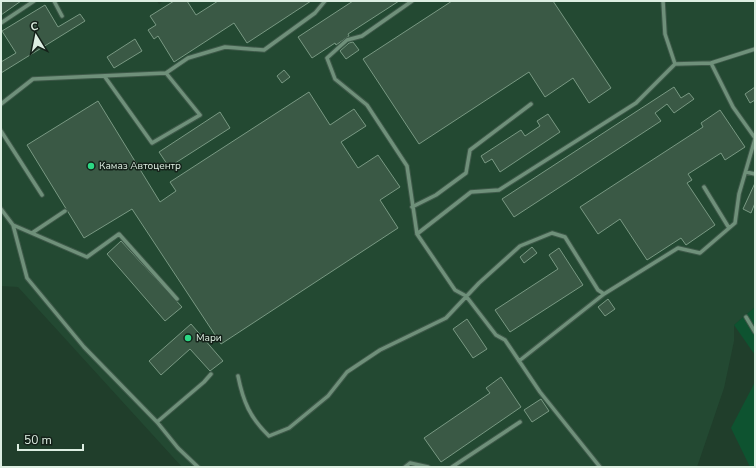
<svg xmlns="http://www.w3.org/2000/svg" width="756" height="468" font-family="'Nunito Sans',sans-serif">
<rect width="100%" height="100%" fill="#203e2b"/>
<path fill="#234932" d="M 1,1 L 157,1 L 159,4 L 164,1 L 755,1 L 755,307 L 734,325 L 734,341 L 724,388 L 697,467 L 182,467 L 18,287 L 1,286 Z"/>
<path fill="#0e5330" d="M 755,307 L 755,355 L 734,325 Z
M 755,382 L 755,467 L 750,467 L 731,428 Z"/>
<path fill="#3a5945" stroke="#799983" d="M 1,1 L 21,1 L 1,15 Z
M 174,1 L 187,1 L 196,15 L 218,1 L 311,1 L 247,43 L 234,23 L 174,62 L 158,36 L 154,39 L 148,30 L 156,25 L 150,16 Z
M 353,1 L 399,1 L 348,34 L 349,36 L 336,45 L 335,43 L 312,58 L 298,37 Z
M 452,1 L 553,1 L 611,88 L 589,103 L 573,78 L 545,97 L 529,72 L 419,144 L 363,59 Z
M 45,5 L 58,27 L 80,14 L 85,21 L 1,73 L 1,62 L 16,53 L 2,31 Z
M 135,39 L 142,51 L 114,68 L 107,57 Z
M 353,42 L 359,50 L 346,59 L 340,51 L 349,43 Z
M 284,70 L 290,77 L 282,83 L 277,76 Z
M 674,87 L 681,98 L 689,93 L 694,99 L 674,113 L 667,104 L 655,113 L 661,121 L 514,217 L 502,199 Z
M 755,87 L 755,100 L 750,103 L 745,94 Z
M 309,92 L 330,125 L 354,109 L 366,126 L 341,142 L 358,168 L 378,155 L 400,187 L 380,200 L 398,228 L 221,344 L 132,209 L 84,238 L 27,145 L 98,101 L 160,202 L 176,191 L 170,182 Z
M 720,110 L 745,147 L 725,160 L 721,153 L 688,174 L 692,180 L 687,183 L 715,225 L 686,245 L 681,238 L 647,260 L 620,219 L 598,234 L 580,207 L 703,127 L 701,123 Z
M 220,112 L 230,128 L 169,167 L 159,152 Z
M 548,114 L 560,132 L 500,172 L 492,159 L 485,163 L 481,156 L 521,130 L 525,136 L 540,126 L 537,121 Z
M 755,183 L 755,203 L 751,213 L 743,209 Z
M 121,241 L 182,307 L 165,321 L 107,254 Z
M 532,247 L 537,253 L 524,263 L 520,257 Z
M 559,248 L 583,285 L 510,332 L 495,310 L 558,269 L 549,255 Z
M 608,299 L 615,309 L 605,316 L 598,307 Z
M 467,319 L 487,349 L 473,358 L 453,329 Z
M 191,324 L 223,361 L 210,371 L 190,349 L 161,375 L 149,361 Z
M 501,377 L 521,407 L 441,462 L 424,438 L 490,393 L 486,388 Z
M 541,399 L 549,411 L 532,422 L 524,410 Z"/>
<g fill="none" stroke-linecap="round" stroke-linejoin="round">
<g stroke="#3e5949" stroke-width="5.5">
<path id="service" d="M 54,1 L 62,16
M 412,1 L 362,36 L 347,40 L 327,58 L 335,79 L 367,105 L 407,166 L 417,234 L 455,290 L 466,296 L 496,335 L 505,340 L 540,392 L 600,467
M 1,23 L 34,1
M 711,63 L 733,107 L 755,138
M 675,64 L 711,63 L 755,49
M 105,77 L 152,143 L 200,115 L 166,73
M 1,104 L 33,79 L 166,73 L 188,58 L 225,47 L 264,50 L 315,13 L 325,1
M 1,131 L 42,195
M 746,172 L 755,174
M 704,187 L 729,228
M 412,207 L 436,195 L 466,173 L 470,150 L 531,104
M 1,209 L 13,225 L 27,278 L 84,347 L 157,422 L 178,448 L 198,467
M 13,225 L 87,257 L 119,234 L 177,299
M 32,233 L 65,211
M 417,234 L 471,192 L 499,190 L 636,103 L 675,64 L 665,34 L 663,1
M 746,317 L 755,332
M 519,361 L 604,294
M 238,376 C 243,401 250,418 269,436 L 289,428 L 328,396 L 347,372 L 380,350 L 446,318 L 479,283 L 520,246 L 552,233 L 565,237 L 598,290 L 604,294 L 678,248 L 700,253 L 735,223 L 739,194 L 755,139
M 157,422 L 204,382 L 211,374
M 405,467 L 410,463 L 428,467
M 452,467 L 520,422"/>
</g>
<use href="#service" stroke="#6f907a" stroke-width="3.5"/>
</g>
<g fill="#2cd884" stroke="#142119" stroke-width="1.5">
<circle cx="91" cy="166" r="4"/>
<circle cx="188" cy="338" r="4"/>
</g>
<g text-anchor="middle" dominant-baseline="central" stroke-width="3" stroke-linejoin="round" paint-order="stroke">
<g font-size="10" fill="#ddeee2" stroke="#142119" text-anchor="start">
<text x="99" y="166">Камаз Автоцентр</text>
<text x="196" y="338">Мари</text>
</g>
</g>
<rect width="756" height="468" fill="none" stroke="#ddeee2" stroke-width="4"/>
<g transform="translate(36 36) rotate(350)" stroke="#142119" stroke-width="3" paint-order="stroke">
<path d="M0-3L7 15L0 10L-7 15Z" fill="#ddeee2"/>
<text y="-6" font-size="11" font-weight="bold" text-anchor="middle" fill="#ddeee2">С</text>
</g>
<path d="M18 444v6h65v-6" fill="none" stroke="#ddeee2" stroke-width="2"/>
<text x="24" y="444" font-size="12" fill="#ddeee2" stroke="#142119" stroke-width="3" paint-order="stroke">50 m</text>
</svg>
